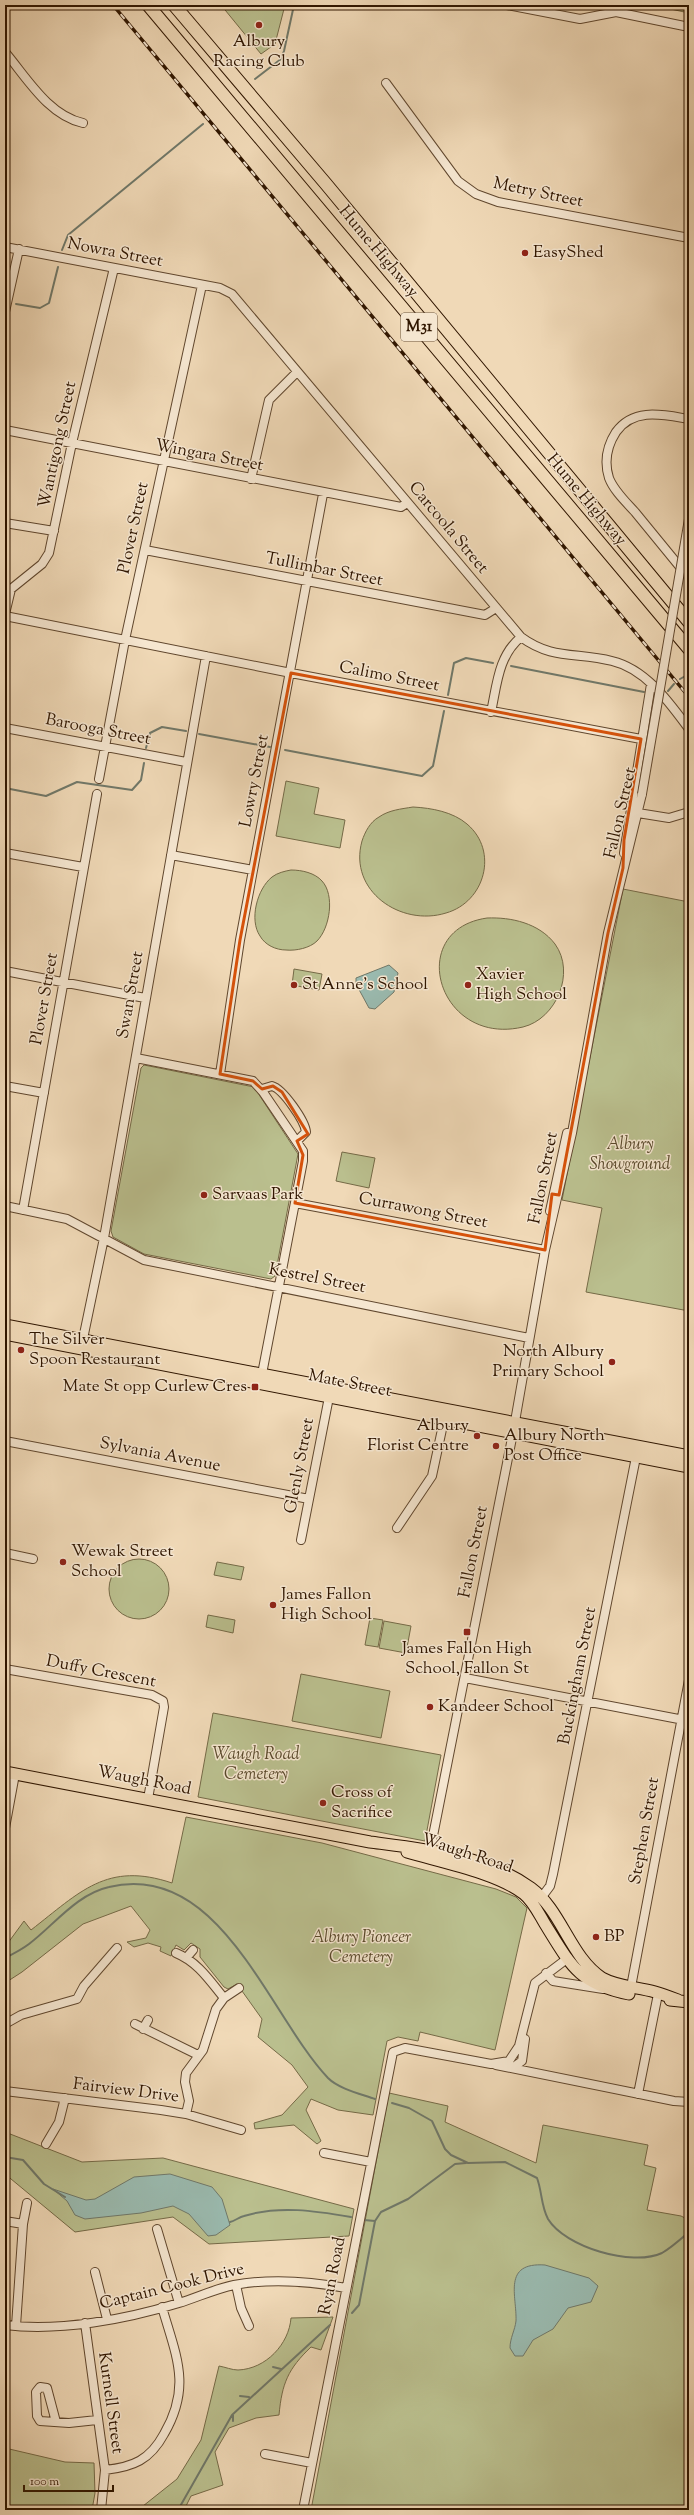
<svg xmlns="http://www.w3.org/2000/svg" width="694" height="2515" font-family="'Sorts Mill Goudy',serif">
<rect width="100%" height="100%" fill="#f0d9b7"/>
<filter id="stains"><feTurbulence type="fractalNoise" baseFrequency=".005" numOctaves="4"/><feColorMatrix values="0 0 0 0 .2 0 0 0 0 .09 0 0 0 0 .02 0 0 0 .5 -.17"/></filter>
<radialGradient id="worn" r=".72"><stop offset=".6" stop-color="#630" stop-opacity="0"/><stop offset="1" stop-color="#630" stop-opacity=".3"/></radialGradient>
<path fill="#babf8e" stroke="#756a47" d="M 221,5 L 285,5 L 275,44 L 261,54 Z
M 652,5 L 689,5 L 689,13 Z
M 286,781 L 319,788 L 314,814 L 345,820 L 340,848 L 276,836 Z
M 413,807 C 432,808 453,812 467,824 C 499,851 485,902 446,913 C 401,927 348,891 362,841 C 365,832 370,822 379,817 C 389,810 401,809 413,807 Z
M 291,870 C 302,870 315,873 322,881 C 335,895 330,928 317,941 C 310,948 296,951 286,950 C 276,950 265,945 260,936 C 249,920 257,889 272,877 C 277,873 285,871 291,870 Z
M 623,889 L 689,902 L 689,1311 L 586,1292 L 602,1208 L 562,1200 Z
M 487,918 C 511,917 539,923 555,944 C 576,973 556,1019 523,1027 C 438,1047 404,930 487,918 Z
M 294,969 L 322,974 L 319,990 L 292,985 Z
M 144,1065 L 254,1087 L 298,1154 L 275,1276 L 271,1279 L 144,1254 L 113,1237 L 111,1231 L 141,1068 Z
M 342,1152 L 375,1158 L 369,1188 L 336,1181 Z
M109 1589a30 30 0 1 1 60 0a30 30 0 1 1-60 0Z
M 217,1562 L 244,1567 L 241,1580 L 214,1575 Z
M 208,1615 L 235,1620 L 233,1633 L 206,1627 Z
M 370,1618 L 383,1620 L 378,1647 L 365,1645 Z
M 384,1621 L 411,1626 L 406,1653 L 379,1648 Z
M 301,1674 L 390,1691 L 381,1738 L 292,1721 Z
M 213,1713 L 441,1755 L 425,1841 L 198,1797 Z
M 186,1817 L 322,1843 L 496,1889 L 516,1897 L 527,1908 L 495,2050 L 420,2032 L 418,2041 L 398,2037 L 387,2041 L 373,2115 L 338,2110 L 311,2099 L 306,2110 L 321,2141 L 317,2144 L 294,2125 L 255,2129 L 254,2123 L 282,2115 L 308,2087 L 292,2065 L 258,2037 L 262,2019 L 237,1984 L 228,1989 L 224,1987 L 200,1957 L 200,1949 L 191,1943 L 184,1950 L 176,1945 L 171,1956 L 160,1951 L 161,1947 L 148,1943 L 134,1947 L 127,1942 L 146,1938 L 150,1930 L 131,1906 L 83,1924 L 22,1972 L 5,1983 L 5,1947 L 24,1921 L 31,1930 C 80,1892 107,1861 172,1883 Z
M 389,2093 L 448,2106 L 445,2122 L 536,2163 L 543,2125 L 648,2145 L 644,2165 L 656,2168 L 647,2210 L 681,2216 L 689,2220 L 689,2510 L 311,2510 Z
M 5,2132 L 82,2162 L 163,2158 L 354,2209 L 349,2236 L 209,2244 L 173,2217 L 75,2232 L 5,2174 Z
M 333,2317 L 321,2350 L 311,2347 C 288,2369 282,2383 279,2415 L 256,2418 L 229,2428 L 215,2452 L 223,2485 L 191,2496 L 184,2510 L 138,2510 L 177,2479 L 201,2440 L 219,2366 C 225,2367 232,2370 238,2370 C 266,2369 289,2344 291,2318 Z
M 5,2448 L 65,2462 L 94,2463 L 95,2493 L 92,2510 L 5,2510 Z"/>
<path fill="#9abaaf" stroke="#707869" d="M 389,965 L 398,973 L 394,992 L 375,1009 L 369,1008 L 356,984 L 356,978 Z
M 170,2174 L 212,2187 L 222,2199 L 230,2225 L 216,2235 L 208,2236 L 189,2214 L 173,2206 L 141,2213 L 85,2219 L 75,2215 L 67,2201 L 53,2189 L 86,2200 L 95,2199 L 134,2177 Z
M 545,2265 L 589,2278 L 598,2286 L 591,2302 L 568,2308 L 553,2329 L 533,2340 L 523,2356 L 515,2356 L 510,2348 C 510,2338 515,2330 516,2321 C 517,2296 502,2262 545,2265 Z"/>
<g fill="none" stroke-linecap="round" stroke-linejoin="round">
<path stroke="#707869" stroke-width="2" d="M 684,5 L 689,6
M 255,79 L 281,59 L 284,51 L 294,5
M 62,250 L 68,235 L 203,124
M 16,304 L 40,308 L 49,303 L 58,267
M 511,666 L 644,692
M 680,679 L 689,674
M 668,691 L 674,684
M 448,695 L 454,663 L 466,658 L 493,663
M 199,734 L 270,747
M 146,748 L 150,733 L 162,727 L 186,731
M 285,750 L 422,776 L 433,766 L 444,711
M 5,788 L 46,796 L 77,782 L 132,790 L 141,780 L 144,763
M 5,1958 C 13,1954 21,1950 29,1944 C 54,1925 77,1894 109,1887 C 220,1860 269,2016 328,2078 C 339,2089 361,2094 375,2099
M 392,2103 L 409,2108 L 432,2121 L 445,2149 L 451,2155 L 468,2163 L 505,2162 L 537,2178 C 542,2191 541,2206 548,2219 C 565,2247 632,2267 662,2253 C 671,2248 681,2239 689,2232
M 5,2157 L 23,2160 L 44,2184 L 65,2197
M 364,2220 L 375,2221 L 381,2212 L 408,2199 L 455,2164 L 466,2163
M 230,2222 C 235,2221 239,2217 244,2216 C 279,2205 316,2211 351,2217
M 352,2313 L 359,2305 L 375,2221
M 273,2367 L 281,2369
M 240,2396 L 249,2397
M 233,2415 L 233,2421
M 169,2510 L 172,2510
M 178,2510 L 232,2415 L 330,2325"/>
<g stroke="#60472e" stroke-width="10">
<path id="minor" d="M 507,5 L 580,19 L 616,12 L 689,27
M 5,52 C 27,78 48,115 83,123
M 386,83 L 458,181 L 476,194 L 498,202 L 689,238
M 5,247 L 220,288 L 232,294 L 521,637 C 552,660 577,652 612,661 C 646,669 669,702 689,729
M 5,312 L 19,249
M 689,419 C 664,415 634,407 616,432 C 607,446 604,462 609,478 C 614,491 626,502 635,512 C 653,534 671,556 689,578
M 5,430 L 401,507 L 407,503
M 251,479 L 269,400 L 296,373
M 5,523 L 54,531
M 145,550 L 485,615 L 496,608
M 5,614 L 11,589 L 42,564 L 49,553 L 72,443 L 114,268
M 5,616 L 291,673 L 641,739
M 491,712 C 497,685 498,656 521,637
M 5,728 L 186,762
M 99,779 L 125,640 L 202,285
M 638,813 L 669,818 L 689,812
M 5,853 L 83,867
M 624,853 L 651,684
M 171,855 L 253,870
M 5,971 L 145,998
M 136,1058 L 253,1081 L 263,1092 L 303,1151 L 303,1161 L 262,1374
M 220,1074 L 240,940 L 323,494
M 5,1086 L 44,1093
M 262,1089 L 272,1086 C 283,1089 305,1121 306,1132 L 297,1141
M 295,1203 L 545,1250
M 5,1206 L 67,1219 L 144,1260 L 529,1338
M 23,1210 L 97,794
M 550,1211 L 567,1133
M 83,1339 L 104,1238 L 206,656
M 5,1441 L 309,1499
M 397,1528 L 432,1476 L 444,1420
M 301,1540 L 329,1397
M 5,1553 L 33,1559
M 5,1669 L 152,1695 L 163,1701 L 164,1707 L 148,1799
M 465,1678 L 689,1721
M 5,1828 L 15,1774
M 429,1856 L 513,1433 L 545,1250 L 572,1133 L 608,933 L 642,794
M 541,1898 L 550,1886 L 553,1874 L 636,1457
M 176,1953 C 198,1962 210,1981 224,1998
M 187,1957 L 193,1950
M 546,1973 L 553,1981 L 603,1989
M 631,1987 L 689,1680
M 5,2024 L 21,2015 L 77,1999 L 84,1986 L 117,1948
M 135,2024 L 198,2055
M 143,2029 L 148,2020
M 496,2065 L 674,2101 L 689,2102
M 512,2068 L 522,2061 L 525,2039
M 5,2091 L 161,2110 L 186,2114 L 241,2130
M 638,2094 L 657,1999
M 186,2114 L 189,2101 L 185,2082 L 186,2073 L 203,2050 L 216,2009 L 224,1998 L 239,1988
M 46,2144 L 59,2122 L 65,2098
M 324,2153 L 371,2162
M 5,2221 L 23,2224
M 157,2229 L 179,2303
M 95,2272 L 107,2319
M 236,2285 L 241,2308 L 249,2326
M 85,2323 L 105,2470 L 101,2510
M 5,2325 C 60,2332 127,2319 179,2303 C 198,2297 215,2289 234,2285 C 272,2278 309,2281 346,2288
M 16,2326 L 23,2224 L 27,2203
M 56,2422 L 47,2388 L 40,2387 L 36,2392 L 37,2416 L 40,2421 L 69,2423 L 97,2420
M 265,2454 L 312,2463
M 105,2470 C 133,2467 150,2460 164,2434 C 192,2386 176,2356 162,2307
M 303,2510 L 393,2052 L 405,2048 L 491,2064 L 509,2061 L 519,2046 L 535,1983 L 568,1958"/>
</g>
<g stroke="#301600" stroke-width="13">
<path id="major" d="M 5,1325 L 689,1456
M 5,1334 L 689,1467
M 5,1772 L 370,1842 C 424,1849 486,1855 531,1888 C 562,1911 570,1957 602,1978 C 618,1987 638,1987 655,1992 C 662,1994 670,1997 678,2000
M 407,1852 C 441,1862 497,1873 524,1894 C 533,1901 539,1914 545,1924 C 571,1966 579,1984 629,1994
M 670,2000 L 689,2002"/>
</g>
<g stroke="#301600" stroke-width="14">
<path id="highway" d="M 148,5 L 689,649
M 174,5 L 326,184 L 689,622"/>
</g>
<use href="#minor" stroke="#f5e6d0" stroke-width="8"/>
<use href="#major" stroke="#f0d9b7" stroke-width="11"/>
<use href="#highway" stroke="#f0d9b7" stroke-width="12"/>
<g stroke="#301600" stroke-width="3.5">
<path id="rail" d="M 113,5 L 689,697"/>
</g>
<use href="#rail" stroke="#f5e6d0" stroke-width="2" stroke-dasharray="6" stroke-linecap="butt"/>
<g stroke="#60472e" stroke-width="10" stroke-linecap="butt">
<path id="minor-bridge" d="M 642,794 L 689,519"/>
</g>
<use href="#minor-bridge" stroke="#f5e6d0" stroke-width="8"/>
</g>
<path fill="none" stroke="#d6520b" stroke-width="3" stroke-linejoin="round" d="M 291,673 L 641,739 L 624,840 L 623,868 L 608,933 L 559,1195 L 552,1194 L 545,1250 L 295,1203 L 303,1155 L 297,1141 L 308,1134 L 282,1092 L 273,1086 L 262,1089 L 253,1081 L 220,1074 L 240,940 Z"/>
<g fill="#8f2418" stroke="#f5e6d0" stroke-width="1.5">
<circle cx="259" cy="25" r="4"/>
<circle cx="525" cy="253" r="4"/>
<circle cx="294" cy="985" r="4"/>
<circle cx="468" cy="985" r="4"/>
<circle cx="204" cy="1195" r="4"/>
<circle cx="21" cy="1350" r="4"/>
<circle cx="612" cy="1362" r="4"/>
<rect x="251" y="1383" width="8" height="8" rx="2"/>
<circle cx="477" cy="1436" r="4"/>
<circle cx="496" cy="1446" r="4"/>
<circle cx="63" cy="1562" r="4"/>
<circle cx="273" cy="1605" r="4"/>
<rect x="463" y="1628" width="8" height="8" rx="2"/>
<circle cx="430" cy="1707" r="4"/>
<circle cx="323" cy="1803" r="4"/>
<circle cx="596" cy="1937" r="4"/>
</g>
<g text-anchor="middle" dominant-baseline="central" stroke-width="3" stroke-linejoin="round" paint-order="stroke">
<rect fill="#f5e6d0" stroke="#6b543e" stroke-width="1" x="401" y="313" width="36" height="28" rx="3"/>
<g font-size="16" font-weight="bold" fill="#301600">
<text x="419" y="327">M31</text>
</g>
<g font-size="17" fill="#301600" stroke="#f5e6d0" text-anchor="start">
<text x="259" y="42" text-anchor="middle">Albury<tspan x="259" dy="20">Racing Club</tspan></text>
<text x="533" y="253">EasyShed</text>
<text x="476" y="975">Xavier<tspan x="476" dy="20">High School</tspan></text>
<text x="302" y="985">St Anne's School</text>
<text x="212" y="1195">Sarvaas Park</text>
<text x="29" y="1340">The Silver<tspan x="29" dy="20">Spoon Restaurant</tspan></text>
<text x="604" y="1352" text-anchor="end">North Albury<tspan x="604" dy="20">Primary School</tspan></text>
<text x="247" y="1387" text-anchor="end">Mate St opp Curlew Cres</text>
<text x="469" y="1426" text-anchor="end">Albury<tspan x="469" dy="20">Florist Centre</tspan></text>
<text x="504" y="1436">Albury North<tspan x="504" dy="20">Post Office</tspan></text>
<text x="71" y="1552">Wewak Street<tspan x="71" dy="20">School</tspan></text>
<text x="281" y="1595">James Fallon<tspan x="281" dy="20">High School</tspan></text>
<text x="467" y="1649" text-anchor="middle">James Fallon High<tspan x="467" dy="20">School, Fallon St</tspan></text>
<text x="438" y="1707">Kandeer School</text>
<text x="331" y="1793">Cross of<tspan x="331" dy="20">Sacrifice</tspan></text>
<text x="604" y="1937">BP</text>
</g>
<g font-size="17" fill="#301600" stroke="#f5e6d0">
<text transform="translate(538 193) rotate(12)">Metry Street</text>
<text transform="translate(378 252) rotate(50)">Hume Highway</text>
<text transform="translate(115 253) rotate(11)">Nowra Street</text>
<text transform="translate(58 445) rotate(-78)">Wantigong Street</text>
<text transform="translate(209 456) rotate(11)">Wingara Street</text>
<text transform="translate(586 500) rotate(50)">Hume Highway</text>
<text transform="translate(134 528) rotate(-78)">Plover Street</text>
<text transform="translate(448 528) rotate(50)">Carcoola Street</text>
<text transform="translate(324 570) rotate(11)">Tullimbar Street</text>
<text transform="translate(389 677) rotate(11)">Calimo Street</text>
<text transform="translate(98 730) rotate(11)">Barooga Street</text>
<text transform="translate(255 781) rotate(-79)">Lowry Street</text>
<text transform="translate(621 813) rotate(-77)">Fallon Street</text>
<text transform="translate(131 995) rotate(-80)">Swan Street</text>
<text transform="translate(45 999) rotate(-80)">Plover Street</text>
<text transform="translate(544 1178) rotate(-79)">Fallon Street</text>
<text transform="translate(423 1211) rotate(11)">Currawong Street</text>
<text transform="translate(317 1279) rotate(11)">Kestrel Street</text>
<text transform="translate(350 1384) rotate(11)">Mate Street</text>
<text transform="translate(160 1455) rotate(11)">Sylvania Avenue</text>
<text transform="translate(300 1466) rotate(-79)">Glenly Street</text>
<text transform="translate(474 1552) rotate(-79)">Fallon Street</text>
<text transform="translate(101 1672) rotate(11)">Duffy Crescent</text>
<text transform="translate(578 1676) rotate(-79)">Buckingham Street</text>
<text transform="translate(144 1781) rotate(11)">Waugh Road</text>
<text transform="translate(645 1831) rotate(-80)">Stephen Street</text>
<text transform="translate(467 1854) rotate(18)">Waugh Road</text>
<text transform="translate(126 2091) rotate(7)">Fairview Drive</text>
<text transform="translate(333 2276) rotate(-79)">Ryan Road</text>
<text transform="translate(172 2287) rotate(-14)">Captain Cook Drive</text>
<text transform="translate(110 2403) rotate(82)">Kurnell Street</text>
</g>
<g font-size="17" font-style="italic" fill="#59492b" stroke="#f5e6d0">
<text x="630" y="1145">Albury<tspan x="630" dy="20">Showground</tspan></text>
<text x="256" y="1755">Waugh Road<tspan x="256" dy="20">Cemetery</tspan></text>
<text x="361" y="1938">Albury Pioneer<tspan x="361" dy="20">Cemetery</tspan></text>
</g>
</g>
<rect width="694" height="2515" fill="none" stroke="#f0d9b7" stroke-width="20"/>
<rect x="6" y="6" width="682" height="2503" fill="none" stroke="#301600" stroke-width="2"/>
<rect x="10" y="10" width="674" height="2495" fill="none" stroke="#301600"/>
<path d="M24 2485v6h89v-6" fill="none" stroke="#301600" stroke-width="2"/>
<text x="30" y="2485" font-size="12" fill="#301600" stroke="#f5e6d0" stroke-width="3" paint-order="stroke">100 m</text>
<rect width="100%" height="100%" filter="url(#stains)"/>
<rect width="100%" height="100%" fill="url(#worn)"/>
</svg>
